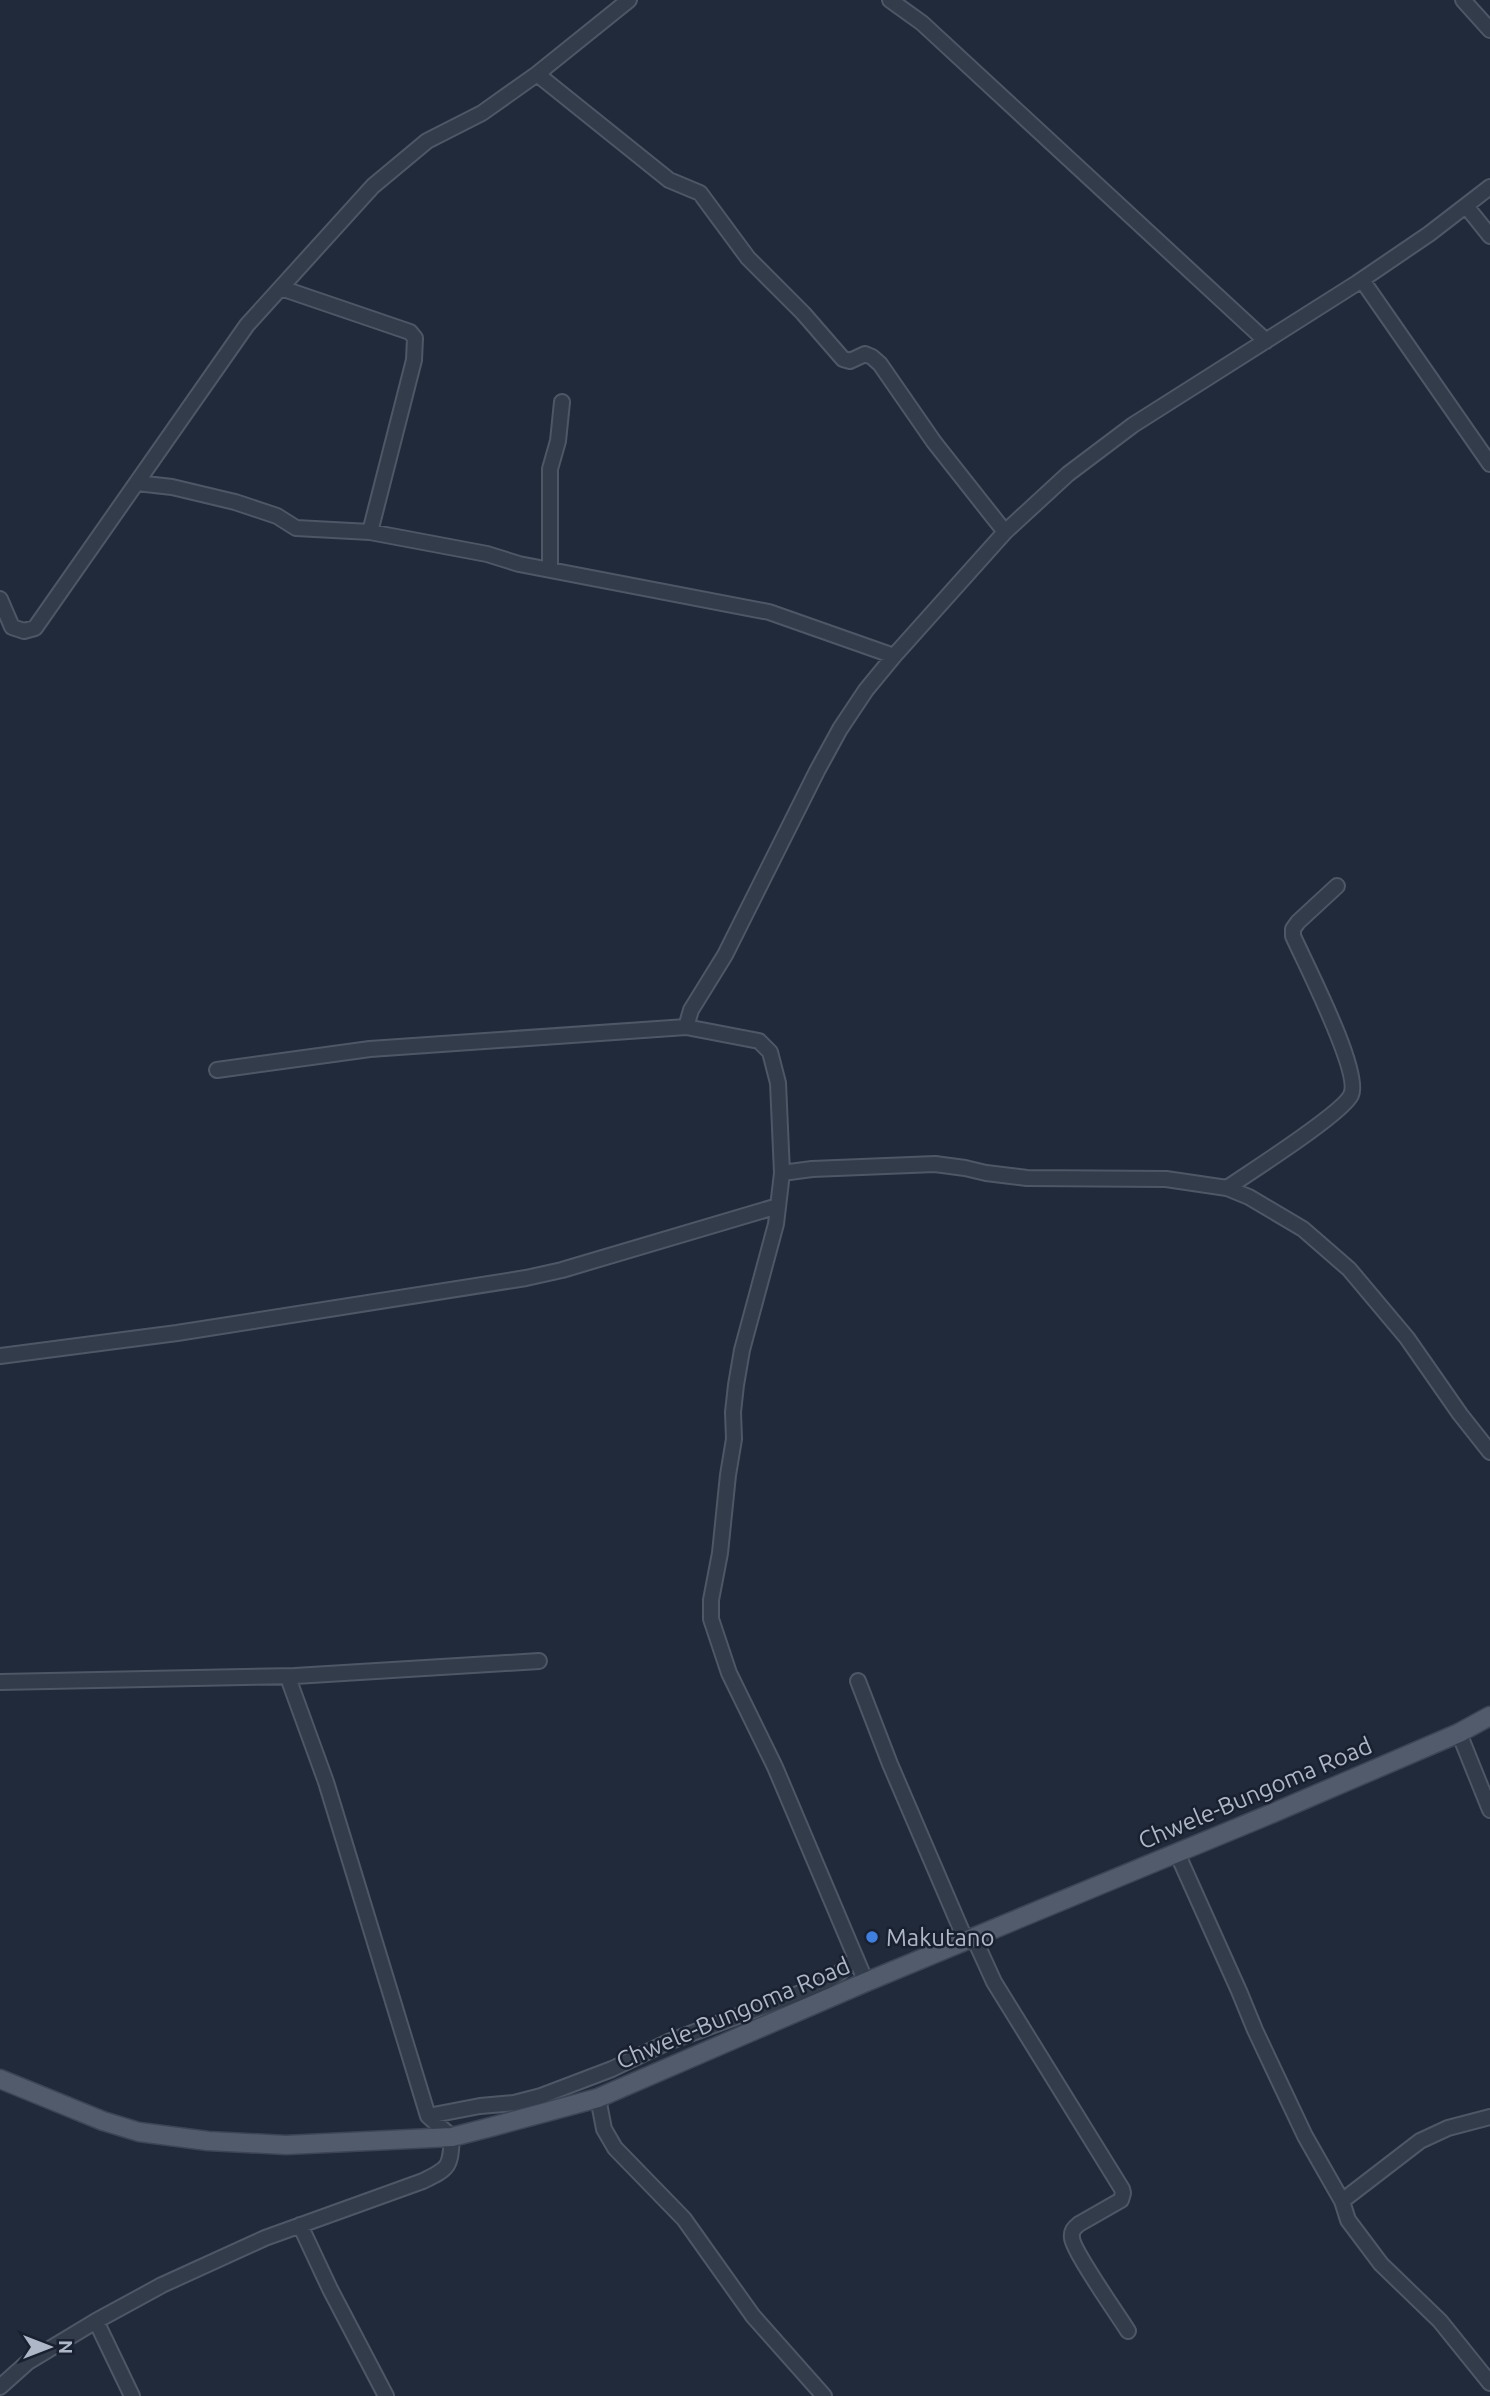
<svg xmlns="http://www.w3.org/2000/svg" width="1490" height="2396" font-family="Ubuntu,sans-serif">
<rect width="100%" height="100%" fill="#202a3b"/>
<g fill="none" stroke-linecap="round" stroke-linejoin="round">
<g stroke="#4e5766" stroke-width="18">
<path id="minor" d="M 890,0 L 922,23 L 1266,341
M 1463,0 L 1490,30
M 537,74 L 669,180 L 700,193 L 748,258 L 803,313 L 843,359 L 850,361 L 865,354 L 872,357 L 880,364 L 934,442 L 1005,532
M 1466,206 L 1490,236
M 1362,280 L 1490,464
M 281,288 L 410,332 L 415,338 L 414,360 L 370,532
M 137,483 L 172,487 L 235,502 L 277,516 L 296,528 L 370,532 L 487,554 L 519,564 L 769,612 L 894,656
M 550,569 L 550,469 L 558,441 L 562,402
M 0,599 L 12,627 L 24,631 L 35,628 L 247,325 L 373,186 L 427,141 L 482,113 L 537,74 L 629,0
M 217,1070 L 370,1049 L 686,1027
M 782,1173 L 812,1169 L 935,1164 L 965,1168 L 986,1173 L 1027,1178 L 1166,1179 L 1227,1188 L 1249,1197 L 1303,1229 L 1349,1269 L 1407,1338 L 1460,1414 L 1490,1452
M 1227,1188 C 1250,1172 1342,1114 1351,1095 C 1362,1073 1305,963 1293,936 L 1293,929 L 1298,922 L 1337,886
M 0,1356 L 177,1333 L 526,1278 L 562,1270 L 778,1206
M 858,1681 L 890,1764 L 966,1941
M 0,1682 L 295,1676
M 1459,1733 L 1490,1810
M 1177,1853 L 1239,1991 L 1255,2030 L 1305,2136 L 1342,2201 L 1348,2220 L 1381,2264 L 1440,2321 L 1490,2383
M 974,1938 L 994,1982 L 1122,2189 L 1123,2193 L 1121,2200 L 1079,2224 C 1074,2228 1071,2231 1072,2238 C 1073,2251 1118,2315 1128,2331
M 866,1982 L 775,1767 L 729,1673 L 711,1619 L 711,1600 L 720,1553 L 728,1475 L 734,1439 L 733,1412 L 736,1385 L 742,1350 L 776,1224 L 782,1173 L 778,1083 L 770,1052 L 759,1041 L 686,1027 L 691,1010 L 725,955 L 817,771 L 840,729 L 866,690 L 894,656 L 1005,532 L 1068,474 L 1133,425 L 1357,283 L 1429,234 L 1490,187
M 598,2098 L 604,2129 L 615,2148 L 684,2219 L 753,2316 L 824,2396
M 428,2116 L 480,2106 L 514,2103 L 541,2096 L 612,2069 L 668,2042 L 822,1985 L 838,1974 L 856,1958
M 1342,2201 L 1420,2141 L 1448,2128 L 1490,2117
M 300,2225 L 330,2289 L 386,2396
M 96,2321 L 132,2396
M 0,2387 L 28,2362 L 96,2321 L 162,2285 L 265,2238 L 423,2181 C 450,2168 450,2167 452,2137 L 428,2116 L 326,1782 L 290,1683 L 291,1679 L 295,1676 L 539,1661"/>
</g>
<g stroke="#3d4555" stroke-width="21">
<path id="major" d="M 0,2079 L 103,2121 L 139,2132 L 208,2141 L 286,2145 L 452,2137 L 491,2127 L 598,2098 L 866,1982 L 1273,1813 L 1459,1733 L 1490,1716"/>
</g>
<use href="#minor" stroke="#333c4b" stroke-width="14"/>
<use href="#major" stroke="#515b6c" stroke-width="18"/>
</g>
<circle fill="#3f7fe0" stroke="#192130" stroke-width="2.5" cx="872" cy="1937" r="7"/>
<g text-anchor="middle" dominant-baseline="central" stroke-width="5" stroke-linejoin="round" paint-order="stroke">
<g font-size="24" fill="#aeb7c8" stroke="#192130">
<text transform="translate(1255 1793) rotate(-23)">Chwele-Bungoma Road</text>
<text transform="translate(733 2013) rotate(-23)">Chwele-Bungoma Road</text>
</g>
<g font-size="24" fill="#aeb7c8" stroke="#192130" text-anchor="start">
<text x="886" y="1937">Makutano</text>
</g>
</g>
<g transform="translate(49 2347) rotate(90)" stroke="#192130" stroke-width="5" paint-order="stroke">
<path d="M0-5L12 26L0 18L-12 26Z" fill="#aeb7c8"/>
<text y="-10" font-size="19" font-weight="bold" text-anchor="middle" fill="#aeb7c8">N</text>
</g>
</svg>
